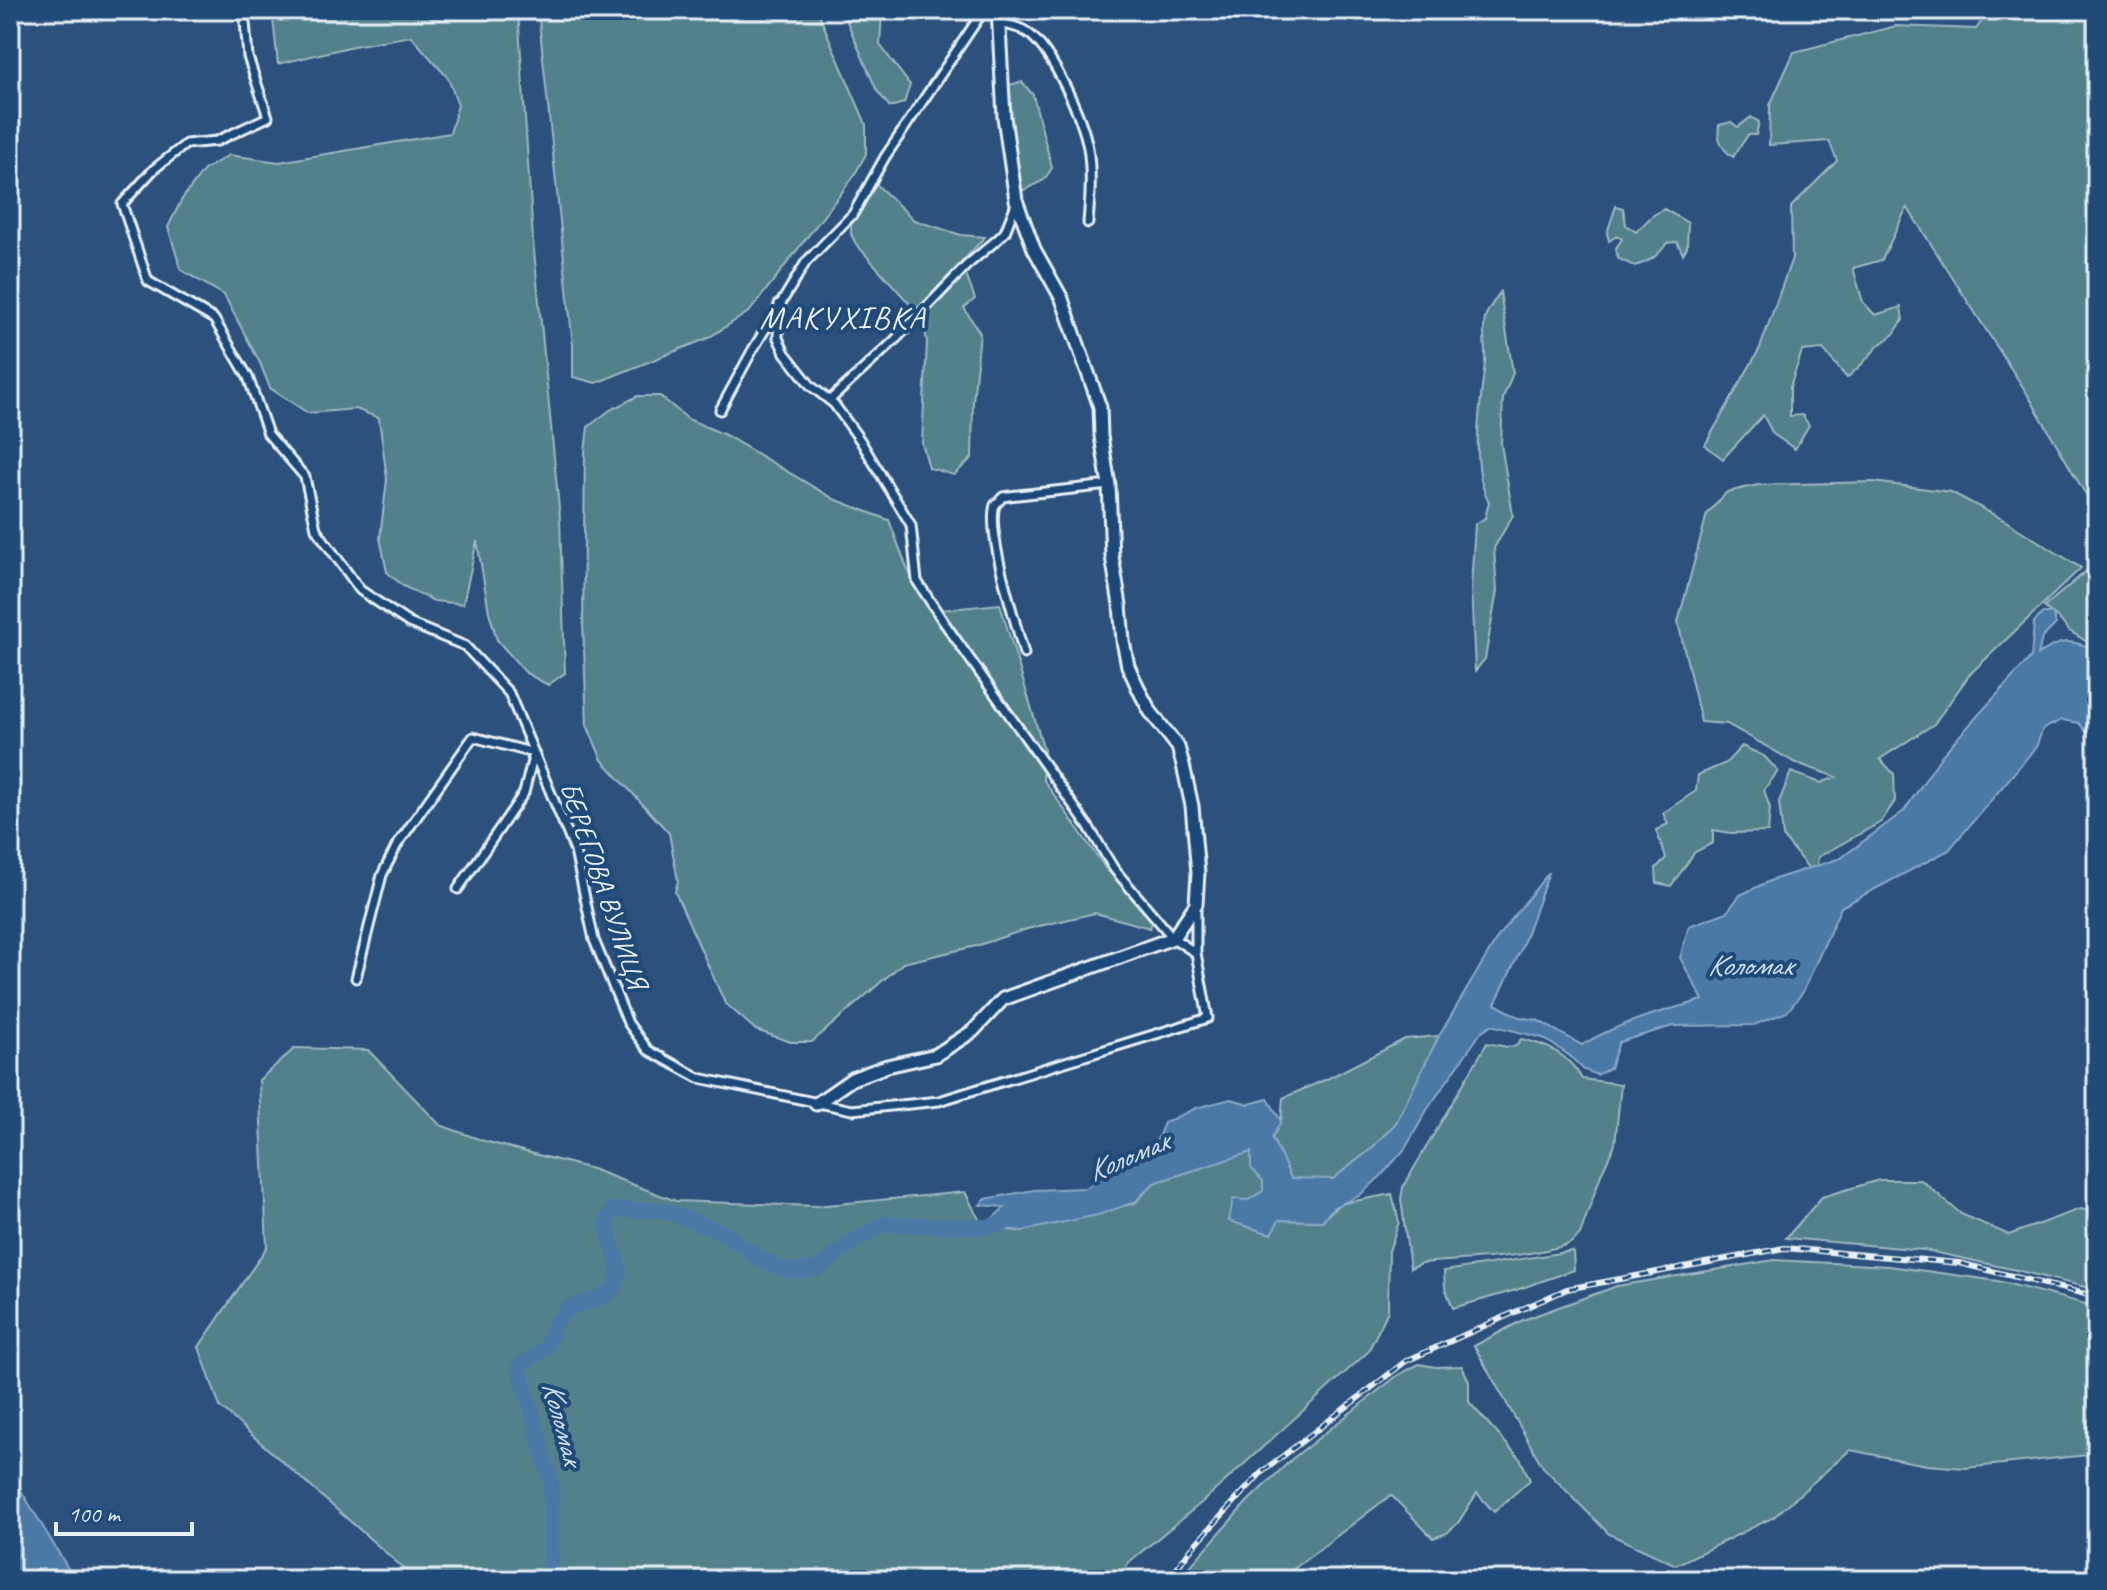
<svg xmlns="http://www.w3.org/2000/svg" width="2107" height="1590" font-family="Caveat,sans-serif">
<rect width="100%" height="100%" fill="#2d517d"/>
<filter id="ink" filterUnits="userSpaceOnUse"><feTurbulence type="fractalNoise" baseFrequency=".0125" numOctaves="2"/><feDisplacementMap in="SourceGraphic" scale="16" xChannelSelector="R" yChannelSelector="G"/><feConvolveMatrix kernelMatrix="1 2 1 2 8 2 1 2 1" color-interpolation-filters="sRGB"/></filter>
<g filter="url(#ink)">
<path fill="#53818b" stroke="#9eb9c2" stroke-width="2" d="M 272,10 L 518,10 L 533,240 L 560,519 L 565,673 L 548,685 L 526,673 L 497,640 L 489,612 L 477,541 L 463,604 L 434,601 L 403,586 L 387,572 L 380,538 L 387,479 L 379,418 L 356,409 L 308,413 L 270,388 L 260,363 L 224,295 L 181,270 L 168,227 L 182,199 L 204,170 L 229,155 L 279,162 L 450,133 L 458,105 L 448,78 L 411,36 L 353,46 L 278,64 Z
M 538,10 L 817,10 L 866,124 L 866,154 L 852,179 L 750,311 L 708,338 L 596,383 L 573,377 L 573,346 Z
M 842,10 L 882,10 L 880,45 L 910,85 L 904,103 L 890,107 L 877,91 Z
M 1990,10 L 2097,11 L 2097,498 L 2086,495 L 2028,395 L 1907,207 L 1882,260 L 1853,268 L 1863,302 L 1875,315 L 1901,307 L 1903,320 L 1894,334 L 1879,345 L 1862,364 L 1847,378 L 1823,349 L 1802,351 L 1790,387 L 1790,416 L 1802,415 L 1809,425 L 1795,449 L 1773,434 L 1763,415 L 1723,459 L 1705,445 L 1760,348 L 1792,258 L 1791,207 L 1837,161 L 1829,141 L 1769,145 L 1770,105 L 1794,52 L 1896,26 L 1976,29 Z
M 1022,82 L 1033,95 L 1052,168 L 1044,180 L 1022,191 L 1012,140 L 1008,85 Z
M 1751,117 L 1759,122 L 1756,135 L 1748,135 L 1733,157 C 1721,149 1717,139 1719,125 L 1731,122 L 1738,127 Z
M 875,183 L 914,220 L 961,235 L 985,237 L 916,311 L 856,244 L 851,234 L 851,225 Z
M 1616,206 L 1623,208 L 1626,225 L 1636,232 L 1652,216 L 1664,209 L 1688,223 L 1687,247 L 1683,254 L 1677,242 L 1667,243 C 1658,256 1650,262 1634,266 L 1617,258 L 1616,248 L 1622,239 L 1617,236 L 1609,241 L 1607,233 Z
M 965,272 L 975,299 L 964,308 L 980,333 L 973,402 L 972,458 L 954,475 L 929,468 L 922,443 L 927,342 L 924,325 L 920,319 Z
M 1500,292 L 1513,373 L 1503,398 L 1501,444 L 1513,515 L 1494,548 L 1497,591 L 1485,659 L 1475,671 L 1471,586 L 1475,524 L 1485,518 L 1489,502 C 1469,466 1481,402 1485,362 C 1486,348 1482,332 1485,318 C 1487,310 1495,300 1500,292 Z
M 638,396 L 660,396 L 688,419 L 725,435 L 834,499 L 889,520 L 907,568 L 930,611 L 1000,604 L 1044,750 L 1043,779 L 1106,869 L 1156,911 L 1150,928 L 1095,913 L 1027,929 L 976,946 L 903,963 L 812,1042 L 791,1042 L 756,1030 L 725,1003 L 675,892 L 678,881 L 669,833 L 602,760 L 587,725 L 583,623 L 585,452 L 588,427 L 610,410 Z
M 1873,482 L 1951,492 L 2004,520 L 2081,568 L 1970,674 L 1934,724 L 1880,759 L 1894,774 L 1895,801 L 1881,822 L 1818,857 L 1817,866 L 1809,869 L 1783,837 L 1779,802 L 1791,772 L 1821,783 L 1836,777 L 1794,762 L 1727,724 L 1701,722 L 1678,622 L 1707,514 L 1727,492 L 1758,485 Z
M 2097,562 L 2097,648 L 2068,630 L 2061,621 L 2044,607 Z
M 1742,746 L 1764,756 L 1778,771 L 1764,790 L 1770,808 L 1768,832 L 1731,833 L 1713,830 L 1713,843 L 1695,852 L 1671,886 L 1657,883 L 1656,868 L 1666,858 L 1656,830 L 1668,824 L 1663,813 L 1696,791 L 1698,775 L 1726,763 Z
M 1439,1036 L 1396,1123 L 1370,1150 L 1333,1179 L 1291,1179 L 1272,1138 L 1281,1121 L 1283,1098 L 1329,1078 L 1405,1039 Z
M 1521,1039 C 1548,1045 1568,1054 1582,1079 L 1621,1084 L 1615,1144 L 1602,1172 L 1580,1234 C 1576,1239 1572,1243 1566,1245 C 1523,1258 1467,1259 1422,1263 L 1410,1268 L 1401,1199 L 1403,1187 L 1487,1043 L 1507,1047 L 1516,1046 Z
M 295,1048 L 368,1050 L 440,1125 L 484,1141 L 592,1169 L 676,1201 L 816,1206 L 965,1192 L 983,1227 L 1017,1231 L 1135,1203 L 1154,1183 L 1252,1151 L 1263,1181 L 1263,1191 L 1248,1200 L 1278,1220 L 1322,1221 L 1339,1204 L 1392,1194 L 1399,1222 L 1389,1251 L 1388,1311 L 1368,1352 L 1201,1503 L 1129,1562 L 1118,1580 L 417,1580 L 220,1407 L 199,1347 L 267,1247 L 259,1080 Z
M 1879,1180 L 1921,1180 L 1961,1214 L 2009,1235 L 2080,1209 L 2097,1212 L 2097,1290 L 2016,1270 L 1924,1250 L 1786,1238 L 1822,1197 Z
M 1573,1251 L 1574,1270 L 1516,1290 L 1453,1308 L 1445,1287 L 1444,1271 Z
M 1774,1260 L 1889,1266 L 1998,1281 L 2097,1307 L 2097,1454 L 1965,1468 L 1926,1465 L 1850,1450 L 1774,1517 L 1676,1565 L 1609,1534 L 1543,1467 L 1474,1346 L 1523,1320 L 1617,1286 Z
M 1419,1364 L 1436,1367 L 1462,1366 L 1469,1381 L 1469,1402 L 1521,1460 L 1530,1480 L 1494,1512 L 1477,1493 L 1458,1523 L 1447,1533 L 1433,1538 L 1391,1495 L 1279,1580 L 1178,1580 L 1247,1502 L 1292,1459 L 1398,1375 Z"/>
<path fill="#4b79a6" stroke="#8aa9c7" stroke-width="2" d="M 2043,613 L 2052,613 L 2056,624 L 2042,638 L 2038,655 C 2062,638 2070,639 2097,650 L 2097,745 L 2079,723 L 2062,720 L 2043,729 L 2036,747 L 1949,850 L 1841,907 L 1803,992 L 1787,1012 L 1754,1025 L 1673,1026 L 1619,1042 L 1610,1068 L 1597,1075 L 1584,1070 L 1570,1056 L 1543,1038 L 1491,1025 L 1482,1031 L 1427,1110 L 1405,1149 L 1381,1176 L 1359,1196 L 1334,1207 L 1322,1221 L 1279,1220 L 1271,1234 L 1229,1221 L 1233,1199 L 1248,1200 L 1263,1191 L 1263,1181 L 1251,1168 L 1251,1152 L 1154,1183 L 1135,1202 L 1098,1215 L 1022,1231 L 983,1227 L 1005,1207 L 980,1205 L 986,1199 L 1034,1190 L 1085,1188 L 1154,1147 L 1164,1123 L 1196,1108 L 1231,1099 L 1249,1104 L 1268,1099 L 1281,1121 L 1272,1138 L 1291,1178 L 1333,1179 L 1370,1150 L 1396,1123 L 1439,1036 L 1499,935 L 1549,872 L 1521,949 L 1495,1004 L 1519,1017 L 1537,1020 L 1582,1045 C 1619,1022 1661,1012 1703,1000 L 1680,958 L 1689,926 L 1727,912 L 1740,895 L 1772,880 L 1841,858 L 1904,811 L 1942,755 L 2031,657 L 2034,622 Z
M 10,1472 L 75,1580 L 10,1580 Z"/>
<g fill="none" stroke-linecap="round" stroke-linejoin="round">
<path stroke="#4b79a6" stroke-width="16" d="M 551,1580 L 551,1483 L 519,1366 L 547,1347 L 555,1323 L 570,1307 L 596,1300 L 614,1288 L 619,1268 L 606,1224 L 612,1210 L 662,1210 L 724,1233 L 760,1259 L 788,1271 L 817,1269 L 851,1243 L 883,1224 L 986,1227 L 1004,1223"/>
<g stroke="#e8f1f8" stroke-width="13">
<path id="street" d="M 244,10 L 248,57 L 268,117 L 217,141 L 186,144 L 154,169 L 122,204 L 148,281 L 214,319 L 248,377 L 268,434 L 305,477 L 316,529 L 360,590 L 409,623 L 465,646 L 509,693 L 575,851 L 594,940 L 628,1023 L 648,1050 L 699,1078 L 852,1110 L 939,1101 L 1208,1018 L 1196,953 L 1196,907
M 999,23 C 1009,25 1020,27 1028,33 C 1052,50 1083,119 1088,148 C 1092,172 1090,199 1088,223
M 779,304 L 778,338 L 785,353 L 811,386 L 834,404 L 860,440 L 911,525 L 917,581 L 943,621 L 1090,829 L 1114,869 L 1173,938 L 1196,953
M 830,400 L 894,341 L 967,265 L 998,239 L 1005,232 L 1016,204
M 720,410 L 752,351 L 806,262 L 853,214 L 885,157 L 984,10
M 1024,654 C 1016,622 986,533 995,505 L 1003,497 L 1009,496 L 1109,485
M 356,978 L 382,875 L 397,845 L 473,737 L 534,753 L 524,793 L 458,889"/>
</g>
<g stroke="#e8f1f8" stroke-width="17">
<path id="secondary" d="M 816,1104 L 852,1079 L 887,1066 L 936,1055 L 973,1031 L 1003,999 L 1173,938 L 1196,904 L 1198,873 L 1192,806 L 1183,765 L 1178,747 L 1150,711 L 1141,694 L 1128,666 L 1123,641 L 1120,605 L 1112,556 L 1109,485 L 1101,436 L 1100,407 L 1062,299 L 1034,249 L 1016,200 L 1004,117 L 998,10"/>
</g>
<use href="#street" stroke="#1f4a7a" stroke-width="7"/>
<use href="#secondary" stroke="#1f4a7a" stroke-width="11"/>
<g stroke="#e8f1f8" stroke-width="6">
<path id="rail" d="M 1168,1580 L 1190,1550 L 1261,1473 L 1406,1361 L 1567,1289 L 1784,1248 L 1959,1263 L 2097,1297"/>
</g>
<use href="#rail" stroke="#1f4a7a" stroke-width="3" stroke-dasharray="9" stroke-linecap="butt"/>
</g>
</g>
<g text-anchor="middle" dominant-baseline="central" stroke-width="8" stroke-linejoin="round" paint-order="stroke">
<g font-size="28" fill="#e8f1f8" stroke="#1f4a7a">
<text transform="translate(604 885) rotate(71)">БЕРЕГОВА ВУЛИЦЯ</text>
</g>
<g font-size="30" font-style="italic" fill="#d0dfec" stroke="#1f4a7a">
<text x="1750" y="965">Коломак</text>
<text transform="translate(1128 1156) rotate(-23)">Коломак</text>
<text transform="translate(563 1423) rotate(75)">Коломак</text>
</g>
<g font-size="32" letter-spacing="2" fill="#e8f1f8" stroke="#1f4a7a">
<text x="843" y="317">МАКУХІВКА</text>
</g>
</g>
<rect width="2107" height="1590" fill="none" stroke="#1f4a7a" stroke-width="40"/>
<rect x="20" y="20" width="2067" height="1550" fill="none" stroke="#e8f1f8" stroke-width="3" filter="url(#ink)"/>
<path d="M56 1522v12h136v-12" fill="none" stroke="#e8f1f8" stroke-width="4"/>
<text x="68" y="1522" font-size="24" fill="#e8f1f8" stroke="#1f4a7a" stroke-width="6" paint-order="stroke">100 m</text>
</svg>
